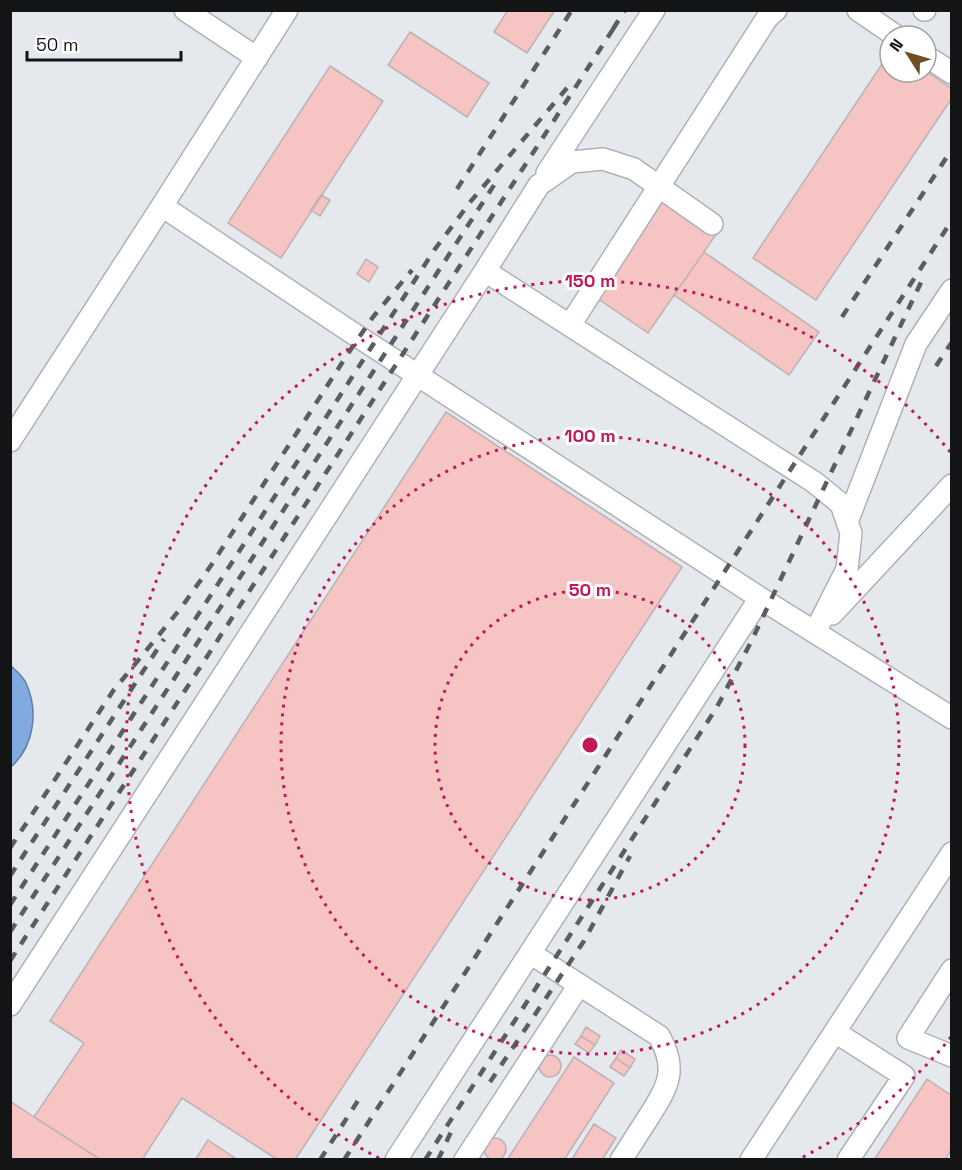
<svg xmlns="http://www.w3.org/2000/svg" width="962" height="1170" font-family="'Space Grotesk',sans-serif">
<rect width="100%" height="100%" fill="#e5e9ee"/>
<path fill="#81aae1" stroke="#607da4" stroke-width="1.5" d="M 10,665 C 15,670 23,676 26,683 C 39,712 34,746 11,767 Z"/>
<path fill="#f5c4c3" stroke="#bab3b2" stroke-width="1.5" d="M 508,10 L 555,10 L 527,53 L 494,32 Z
M 410,32 L 489,83 L 467,117 L 388,65 Z
M 890,52 L 890,72 L 926,71 L 952,89 L 952,98 L 816,300 L 753,258 Z
M 330,66 L 383,101 L 281,258 L 228,223 Z
M 321,195 L 330,200 L 320,216 L 311,210 Z
M 664,200 L 715,236 L 648,333 L 597,298 Z
M 704,252 L 819,332 L 789,375 L 674,295 Z
M 366,259 L 378,267 L 369,282 L 357,274 Z
M 446,412 L 682,567 L 295,1160 L 278,1160 L 182,1098 L 142,1160 L 101,1160 L 34,1117 L 84,1043 L 50,1021 Z
M 586,1027 L 600,1036 L 595,1045 L 581,1036 Z
M 581,1036 L 595,1045 L 589,1053 L 575,1044 Z
M 621,1050 L 635,1059 L 630,1068 L 616,1058 Z
M539 1066a11 11 0 1 1 22 0a11 11 0 1 1-22 0Z
M 574,1057 L 614,1083 L 564,1160 L 507,1160 Z
M 616,1058 L 630,1068 L 624,1076 L 610,1067 Z
M 927,1079 L 952,1096 L 952,1149 L 945,1160 L 874,1160 Z
M 10,1101 L 34,1117 L 101,1160 L 10,1160 Z
M 594,1124 L 616,1138 L 602,1160 L 574,1160 L 572,1159 Z
M484 1149a11 11 0 1 1 22 0a11 11 0 1 1-22 0Z
M 208,1140 L 238,1160 L 195,1160 Z"/>
<g fill="none" stroke-linecap="round" stroke-linejoin="round">
<g stroke="#aeb2b7" stroke-width="24">
<path id="minor" d="M 185,10 L 257,58
M 287,10 L 162,206 L 348,330 L 760,598
M 858,10 L 896,36
M 924,10 L 925,10
M 926,56 L 952,73
M 547,173 L 654,10
M 712,224 L 634,169 L 603,159 L 572,162 L 539,185 L 485,271 L 814,482 L 841,504 L 851,533 L 847,569 L 815,632
M 570,325 L 767,18 L 776,10
M 10,441 L 162,206
M 847,522 L 916,344 L 952,290
M 832,614 L 952,485
M 530,953 L 659,1036 C 678,1069 668,1086 650,1115 C 640,1130 631,1145 621,1160
M 952,970 L 908,1038 L 952,1056
M 10,1005 L 485,271
M 835,1032 L 904,1076 L 848,1160
M 396,1160 L 760,598 L 952,718
M 465,1160 L 579,985
M 751,1160 L 952,853"/>
</g>
<use href="#minor" stroke="#fff" stroke-width="21"/>
<path stroke="#5b5d60" stroke-width="4.5" stroke-dasharray="10 10" stroke-linecap="butt" d="M 613,29 L 625,10
M 457,189 L 572,10
M 842,317 L 952,149
M 936,366 L 952,342
M 10,848 L 113,691 L 181,608 L 212,564 L 351,349 L 373,317 L 412,270
M 10,876 L 164,639
M 10,905 L 435,249 L 471,201 L 567,88
M 10,932 L 498,179
M 10,961 L 617,23
M 490,1082 L 584,941 L 630,856
M 320,1160 L 359,1099
M 344,1160 L 952,220
M 425,1160 L 717,707 L 751,642 L 924,276
M 438,1160 L 451,1132"/>
</g>
<g fill="none" stroke="#c2185b" stroke-width="3" stroke-dasharray="3 6">
<circle cx="590" cy="745" r="155"/>
<circle cx="590" cy="745" r="309"/>
<path d="M951 1037A464 464 0 0 1 801 1158M379 1158A464 464 0 1 1 951 453"/>
</g>
<circle cx="590" cy="745" r="9" fill="#c2185b" stroke="#fff" stroke-width="3"/>
<g font-size="18" text-anchor="middle" font-weight="bold" fill="#c2185b" stroke="#fff" stroke-width="6" stroke-linejoin="round" paint-order="stroke">
<text x="590" y="287">150 m</text>
<text x="590" y="442">100 m</text>
<text x="590" y="596">50 m</text>
</g>
<rect width="962" height="1170" fill="none" stroke="#131416" stroke-width="24"/>
<g transform="translate(908 54) rotate(307)"><circle r="28" fill="#ffffff" stroke="#a1a1a2" stroke-width="1.5"/>
<path d="M0-4.5L10 22L0 15L-10 22Z" fill="#6d4f24"/>
<text y="-9" font-size="16" font-weight="bold" text-anchor="middle" fill="#131416">N</text>
</g>
<path d="M27 51v9h154v-9" fill="none" stroke="#131416" stroke-width="3"/>
<text x="36" y="51" font-size="18" fill="#131416" stroke="#ffffff" stroke-width="4.5" paint-order="stroke">50 m</text>
</svg>
